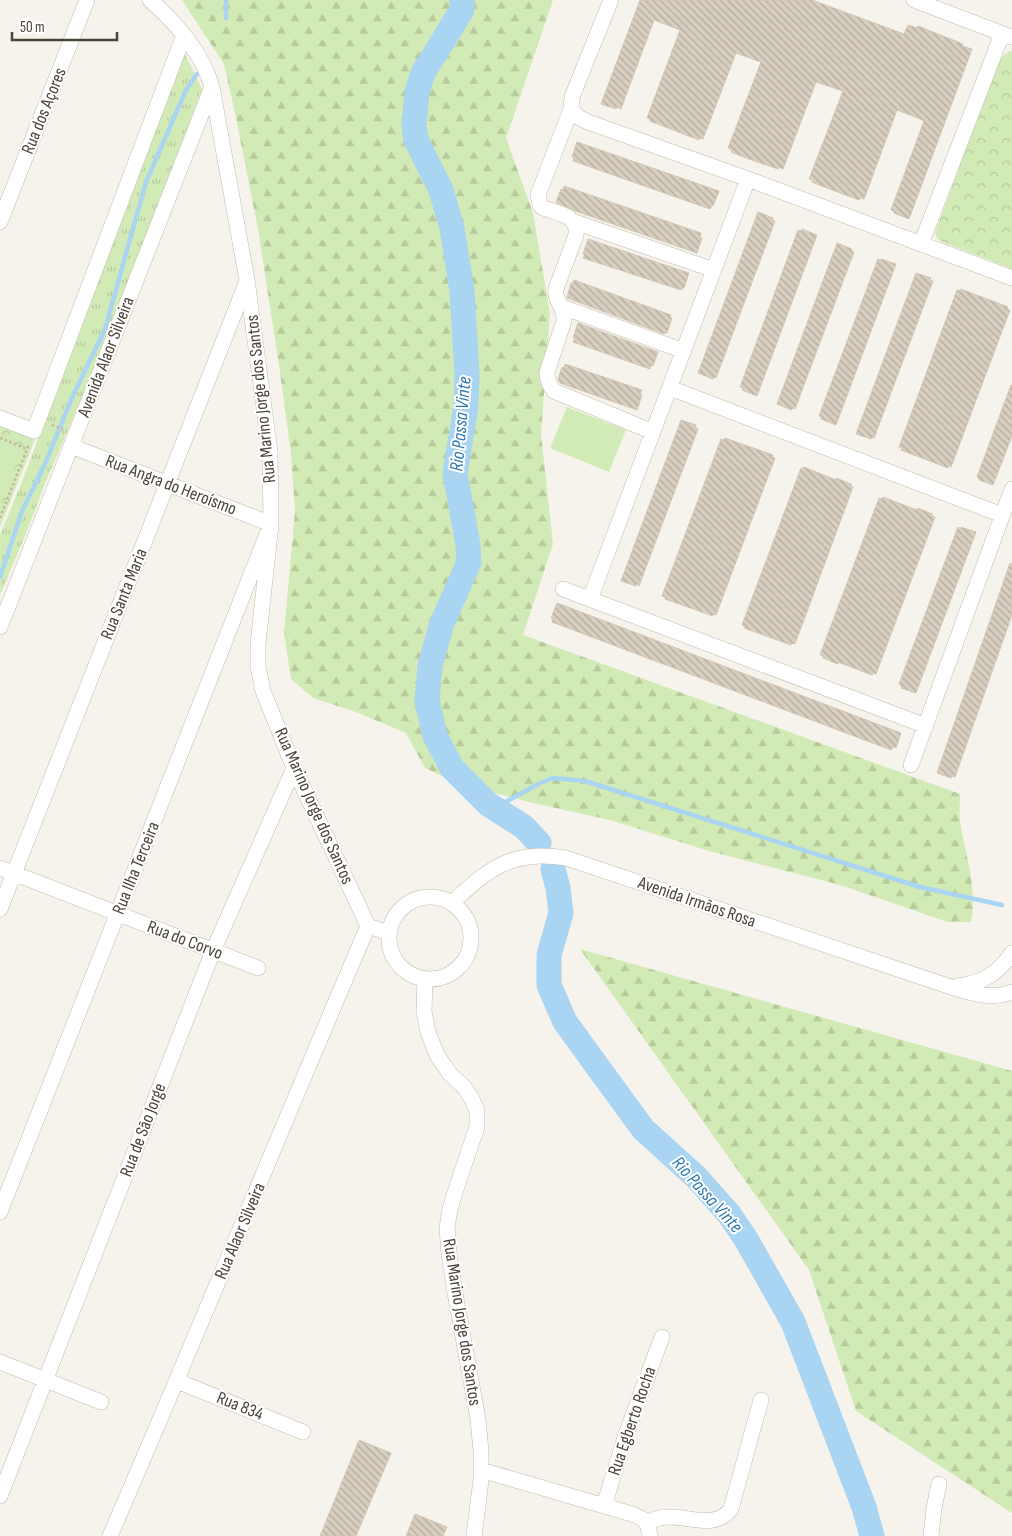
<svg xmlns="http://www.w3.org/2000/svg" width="1012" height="1536" font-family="'Sofia Sans Condensed',sans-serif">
<defs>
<pattern id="grass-tufts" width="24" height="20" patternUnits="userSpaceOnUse" patternTransform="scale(1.25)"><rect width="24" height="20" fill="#d2eab5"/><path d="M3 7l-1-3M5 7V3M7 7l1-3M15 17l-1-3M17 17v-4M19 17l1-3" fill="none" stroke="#b6ca9c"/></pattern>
<pattern id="forest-firs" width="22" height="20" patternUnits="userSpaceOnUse" patternTransform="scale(1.25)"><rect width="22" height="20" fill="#d2eab5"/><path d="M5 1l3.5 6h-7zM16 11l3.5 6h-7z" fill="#b6ca9c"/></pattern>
<pattern id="park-crowns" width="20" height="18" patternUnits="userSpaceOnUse" patternTransform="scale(1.25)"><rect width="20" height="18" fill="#d2eab5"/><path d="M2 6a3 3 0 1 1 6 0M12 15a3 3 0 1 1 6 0" fill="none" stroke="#b6ca9c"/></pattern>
<pattern id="building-back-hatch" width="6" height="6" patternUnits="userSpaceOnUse" patternTransform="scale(1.25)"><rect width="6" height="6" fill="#d8cfc1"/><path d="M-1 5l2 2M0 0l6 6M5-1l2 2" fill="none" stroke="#b1aa9e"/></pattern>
</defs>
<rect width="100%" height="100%" fill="#f6f3ec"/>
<path fill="url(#grass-tufts)" d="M 184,52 L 202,89 L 116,318 L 46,481 L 27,531 L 0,595 L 0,535 L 23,479 Z"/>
<path fill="url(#forest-firs)" d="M 182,0 L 553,0 L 506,138 L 533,213 L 550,314 L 541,434 L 553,544 L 523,635 L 960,794 C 960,803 959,812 960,821 C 965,854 978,889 971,922 L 948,922 L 840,885 L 709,851 L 610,820 L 529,802 L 459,784 L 425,768 L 406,733 L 356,712 L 313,698 L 291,679 L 284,633 L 295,511 L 291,454 L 280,372 L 258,229 L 235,113 L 224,64 Z
M 580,949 L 1012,1071 L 1012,1513 L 856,1411 L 809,1270 Z"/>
<path fill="url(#park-crowns)" d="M 1012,51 L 1012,269 L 942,242 L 937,238 L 935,233 L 999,60 L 1005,54 Z
M 0,425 L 35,439 L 0,527 Z"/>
<path fill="#d2eab5" d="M 567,407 L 626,430 L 609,472 L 550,448 Z
M 0,439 L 23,448 L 0,507 Z"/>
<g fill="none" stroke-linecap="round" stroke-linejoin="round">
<path stroke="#a9d4f2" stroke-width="4.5" d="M 226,0 L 226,18
M 0,577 L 22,511 L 45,464 L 71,400 L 105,329 L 146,182 L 186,90 L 197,74
M 488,804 L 500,805 L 538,784 L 553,778 L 585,781 L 920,887 L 1002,905"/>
<path stroke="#a9d4f2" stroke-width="25" d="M 462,0 L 462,10 L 423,73 L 417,92 L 414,126 L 416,140 L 441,190 L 452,228 L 462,291 L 467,375 L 466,406 L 455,473 L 468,545 L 469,562 L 441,626 L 430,666 L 427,701 L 435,736 L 452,768 L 488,804 L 524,827 L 539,843
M 553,869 L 558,888 L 561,913 L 549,955 L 549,985 L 565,1022 L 643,1129 L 696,1177 L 729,1214 L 746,1239 L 793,1322 L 864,1507 L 872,1536"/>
</g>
<path fill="url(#building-back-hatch)" stroke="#d3c7b4" d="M 640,0 L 812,0 L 904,34 L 908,25 L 917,28 L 918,26 L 963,44 L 962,46 L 972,49 L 909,219 L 894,213 L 894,211 L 891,210 L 924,121 L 918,118 L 897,110 L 864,199 L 860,198 L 859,200 L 827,188 L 812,182 L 813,180 L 809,179 L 843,91 L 816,82 L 783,169 L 779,167 L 778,169 L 746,158 L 731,152 L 732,150 L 728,148 L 761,62 L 736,53 L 703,139 L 699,138 L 699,140 L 650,121 L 650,119 L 647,118 L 680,30 L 654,20 L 621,109 L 617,107 L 616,109 L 601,104 Z
M 577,142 L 719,191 L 713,206 L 712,205 L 710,209 L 573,161 L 574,158 L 572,157 Z
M 564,186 L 701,233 L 700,237 L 702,238 L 697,253 L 575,211 L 556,202 L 561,189 L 563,190 Z
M 758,212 L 773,218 L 772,220 L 775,221 L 716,378 L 714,377 L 713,379 L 698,373 Z
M 802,229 L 817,235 L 757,396 L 742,390 L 743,388 L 740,387 L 798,230 L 802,231 Z
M 588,239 L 689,273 L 684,288 L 682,288 L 681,290 L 583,258 L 585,255 L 583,254 Z
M 837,243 L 852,249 L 851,251 L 854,252 L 795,409 L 792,408 L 792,410 L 777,404 Z
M 878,259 L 881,260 L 881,259 L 896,264 L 836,425 L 821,419 L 822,417 L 819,416 Z
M 916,273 L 931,278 L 930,280 L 933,281 L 874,438 L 872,437 L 871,439 L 856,434 Z
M 574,280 L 671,315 L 670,318 L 672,318 L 667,333 L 665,333 L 664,334 L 567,298 L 571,283 L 573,283 Z
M 961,289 L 1008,307 L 1007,310 L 1010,310 L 951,467 L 948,466 L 948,468 L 901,450 L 902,448 L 899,447 L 957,290 L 960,291 Z
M 578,323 L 658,352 L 653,366 L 651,365 L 650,369 L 573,342 L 575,339 L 573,338 Z
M 565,364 L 642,390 L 640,394 L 642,395 L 637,410 L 560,383 L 558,379 L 562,367 L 564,368 Z
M 1011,385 L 1012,385 L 1012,436 L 993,485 L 979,480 L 979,478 L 977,477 Z
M 681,420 L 696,425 L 695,427 L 698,429 L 639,586 L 637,584 L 636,586 L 621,581 Z
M 725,438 L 773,455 L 772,457 L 775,458 L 716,615 L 713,614 L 713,616 L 665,599 L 665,597 L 662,596 L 721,439 L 724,440 Z
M 804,467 L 836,480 L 836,478 L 851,484 L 851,486 L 853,487 L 795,644 L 792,643 L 791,645 L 744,628 L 745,626 L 742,625 L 801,468 L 803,469 Z
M 883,497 L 917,510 L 918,508 L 932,514 L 932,516 L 935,517 L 876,674 L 873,673 L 872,675 L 838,662 L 838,664 L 823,658 L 823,656 L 820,655 L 879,498 L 882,499 Z
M 958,527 L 961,529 L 961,527 L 976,532 L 916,693 L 901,688 L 902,686 L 899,684 Z
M 1010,563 L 1012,564 L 1012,615 L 955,777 L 952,776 L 951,778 L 937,773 Z
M 557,603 L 901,733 L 896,748 L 893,747 L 891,750 L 552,622 L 553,619 L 551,618 Z
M 359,1440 L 391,1453 L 356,1536 L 320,1536 Z
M 415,1514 L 447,1527 L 443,1536 L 406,1536 Z"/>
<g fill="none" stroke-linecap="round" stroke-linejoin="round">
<g stroke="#c2bbae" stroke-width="16">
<path id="minor" d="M 150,0 C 177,24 202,52 212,87 L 247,280 L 270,452 L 271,524 L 258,644 L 258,666 L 263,691 L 294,768 L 368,926 L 389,933
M 611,0 L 572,97 L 571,109 L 578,117 L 588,122 L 748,179 L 1012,278
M 914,0 L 1011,37
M 571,109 L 538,195 L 540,205 L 543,208 C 558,213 579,216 576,235 L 556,289 C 554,301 565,306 564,321 L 547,372 C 547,380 549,385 554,391 L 653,432
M 0,222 L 87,0
M 575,222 L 714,270
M 921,244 L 1002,34
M 562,307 L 684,351
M 670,388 L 1002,515
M 0,418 L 34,431 L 184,35
M 563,589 L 926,726
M 590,599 L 748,179
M 0,627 L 212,87
M 911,765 L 1012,489
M 0,868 L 258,968
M389 938a41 41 0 1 1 82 0a41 41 0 1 1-82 0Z
M 452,903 C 489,868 513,849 566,858 L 951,987 C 971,993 992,1000 1012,992
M 0,909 L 247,281
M 425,979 L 424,1011 L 428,1032 L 437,1055 L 450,1074 L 464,1087 L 472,1099 L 477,1111 L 477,1127 L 457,1186 L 450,1209 L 447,1228 L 449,1254 L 455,1293 L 478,1419 L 481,1451 L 481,1480 L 474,1536
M 958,986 C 982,983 998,974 1012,953
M 0,1212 L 271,524 L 71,446
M 0,1362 L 101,1402
M 177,1381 L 303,1432
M 481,1470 L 632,1514 C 645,1519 648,1521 650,1536
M 0,1496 L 213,951 L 294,768
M 604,1506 L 626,1434 L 662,1337
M 647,1523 C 676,1505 710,1536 731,1509 L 761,1400
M 110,1536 C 198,1333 281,1129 368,926
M 931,1536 L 934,1508 L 939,1484"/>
</g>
<path stroke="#c4b79f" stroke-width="2.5" stroke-dasharray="2.5 2.5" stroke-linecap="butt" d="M 52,425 L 63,429
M 0,438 L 27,449
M 0,518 L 29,444"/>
<use href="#minor" stroke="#fff" stroke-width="15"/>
</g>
<g text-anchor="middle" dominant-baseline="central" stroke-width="4" stroke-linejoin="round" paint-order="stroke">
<g font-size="18" fill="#4b4439" stroke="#fff">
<text transform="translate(44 111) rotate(-68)">Rua dos Açores</text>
<text transform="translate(106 357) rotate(-69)">Avenida Alaor Silveira</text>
<text transform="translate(261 399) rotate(-96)">Rua Marino Jorge dos Santos</text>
<text transform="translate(171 485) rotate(21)">Rua Angra do Heroísmo</text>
<text transform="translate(124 594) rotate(-68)">Rua Santa Maria</text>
<text transform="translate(314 806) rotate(66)">Rua Marino Jorge dos Santos</text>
<text transform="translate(136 868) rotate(-68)">Rua Ilha Terceira</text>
<text transform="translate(697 902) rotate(19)">Avenida Irmãos Rosa</text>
<text transform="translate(185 940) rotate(21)">Rua do Corvo</text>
<text transform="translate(143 1130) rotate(-69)">Rua de São Jorge</text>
<text transform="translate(240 1231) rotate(-67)">Rua Alaor Silveira</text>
<text transform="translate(462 1322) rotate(81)">Rua Marino Jorge dos Santos</text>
<text transform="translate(240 1406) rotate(22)">Rua 834</text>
<text transform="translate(632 1421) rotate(-71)">Rua Egberto Rocha</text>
</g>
<g font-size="19" font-style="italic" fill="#2e7ab2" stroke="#fff">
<text transform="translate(461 424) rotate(-85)">Rio Passa Vinte</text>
<text transform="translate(707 1195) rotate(48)">Rio Passa Vinte</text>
</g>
</g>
<path d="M12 32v8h105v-8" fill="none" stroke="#4b4439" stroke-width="2.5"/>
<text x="20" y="32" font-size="15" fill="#4b4439" stroke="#ffffff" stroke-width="4" paint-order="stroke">50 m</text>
</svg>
